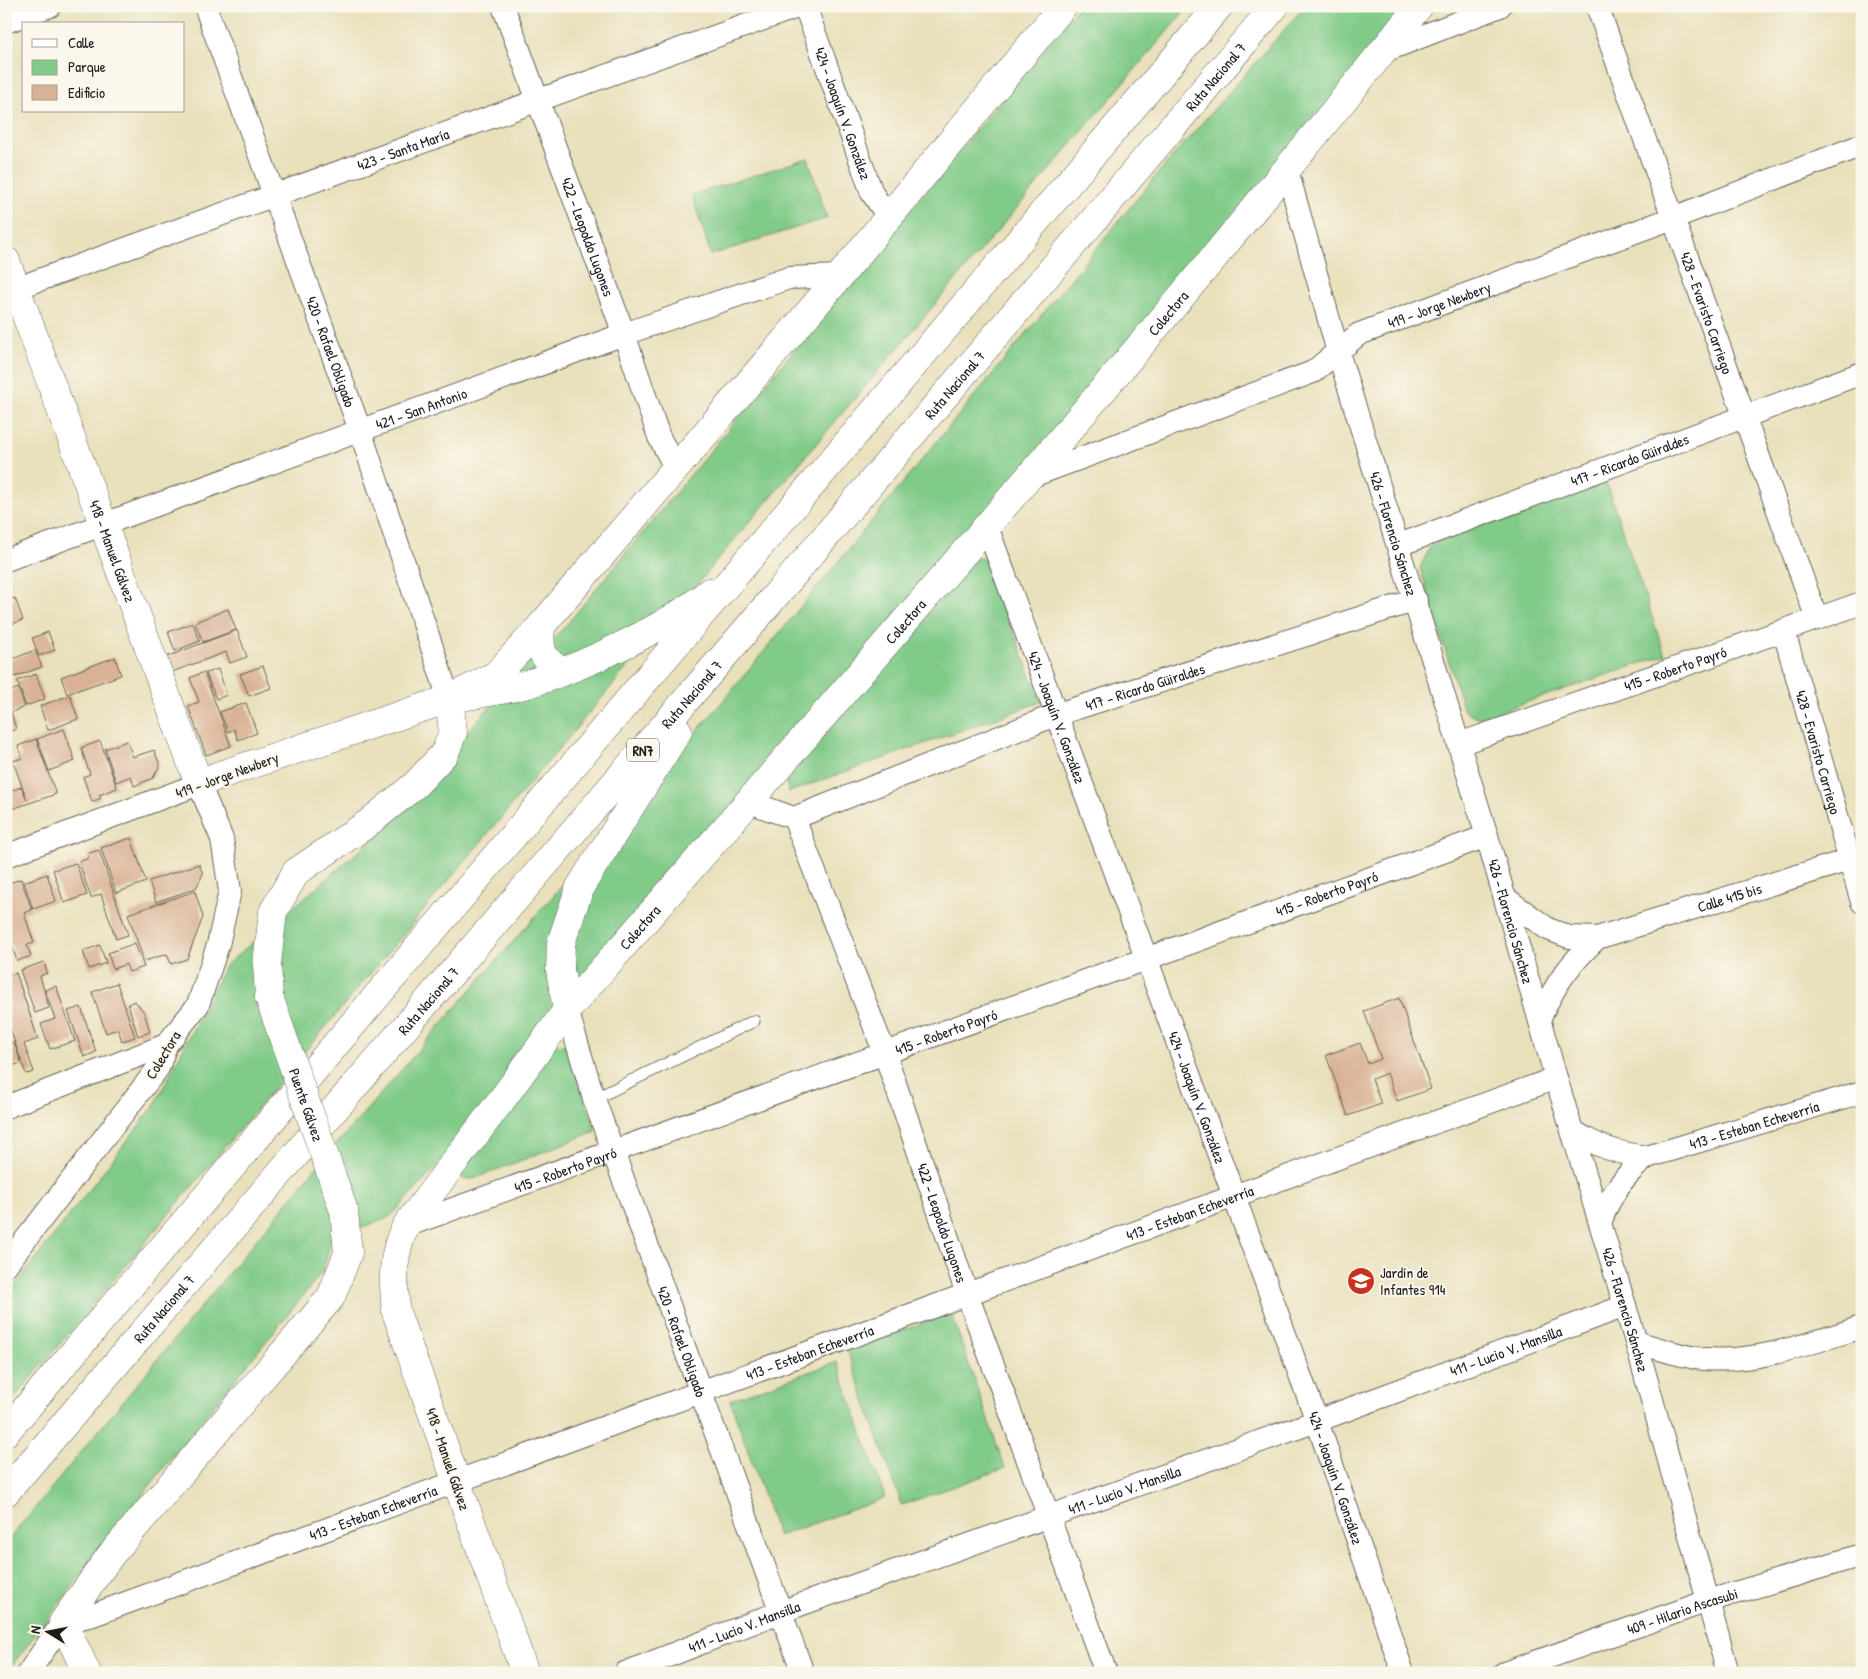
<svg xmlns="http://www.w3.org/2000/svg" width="1868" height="1679" font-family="'Patrick Hand',sans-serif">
<rect width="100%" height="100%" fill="#fbf7ec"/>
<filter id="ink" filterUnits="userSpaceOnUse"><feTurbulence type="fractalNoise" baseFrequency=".02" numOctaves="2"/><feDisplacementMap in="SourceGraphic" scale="10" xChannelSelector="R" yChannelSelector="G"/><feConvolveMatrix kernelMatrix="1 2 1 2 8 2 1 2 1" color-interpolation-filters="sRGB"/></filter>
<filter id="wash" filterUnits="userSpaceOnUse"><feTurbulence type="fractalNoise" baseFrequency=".0096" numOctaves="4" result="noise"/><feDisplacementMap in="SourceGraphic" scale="20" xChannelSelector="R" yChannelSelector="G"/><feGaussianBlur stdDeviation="1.12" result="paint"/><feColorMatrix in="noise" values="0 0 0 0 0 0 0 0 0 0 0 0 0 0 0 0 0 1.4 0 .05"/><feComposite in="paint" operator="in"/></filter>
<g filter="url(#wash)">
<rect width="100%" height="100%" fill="#e9e0bc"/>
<path fill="#81cb89" stroke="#4e7452" d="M 1079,6 L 1189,6 L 730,545 L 6,1408 L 6,1297 L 154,1106 L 225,966 L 423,796 L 461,739 L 544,645 L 563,629 Z
M 1305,6 L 1413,6 L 451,1152 L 391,1216 L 331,1240 L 323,1271 L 165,1466 L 6,1673 L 6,1543 L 314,1170 L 724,700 L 1165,165 Z
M 808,158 L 827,218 L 711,255 L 692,195 Z
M 1605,479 L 1665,655 L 1480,718 L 1464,711 L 1420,568 L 1432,542 Z
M 975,558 L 985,559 L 1041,702 L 789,792 L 786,781 Z
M 555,1044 L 566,1045 L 596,1131 L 476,1178 L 466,1180 L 458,1176 Z
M 951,1313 L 1005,1468 L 902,1505 L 847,1350 Z
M 837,1362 L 885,1498 L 778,1536 L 730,1400 Z"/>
<g id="blocks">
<path fill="#d9b295" d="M 15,598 L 23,620 L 6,626 L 6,601 Z
M 228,609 L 236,630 L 203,642 L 195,622 Z
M 193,623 L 200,641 L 175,651 L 168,632 Z
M 237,630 L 247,657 L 230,663 L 226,652 L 172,672 L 166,657 Z
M 48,632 L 55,650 L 39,656 L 32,638 Z
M 35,650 L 42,667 L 14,677 L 8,661 Z
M 115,657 L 121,675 L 67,694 L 61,677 Z
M 263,666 L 271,688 L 249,696 L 240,674 Z
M 218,669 L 227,695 L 216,699 L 206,673 Z
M 204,672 L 231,746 L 206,755 L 188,706 L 199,702 L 190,678 Z
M 36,674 L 45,699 L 26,706 L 17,681 Z
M 18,688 L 25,707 L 6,714 L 6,693 Z
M 70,695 L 78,719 L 48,730 L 40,706 Z
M 246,703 L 257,733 L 238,740 L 234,729 L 228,732 L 220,712 Z
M 11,713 L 16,729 L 6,733 L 6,715 Z
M 64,729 L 75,761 L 49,771 L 37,739 Z
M 36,739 L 56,794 L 6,811 L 6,792 L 22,787 L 27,800 L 13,761 L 22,758 L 18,746 Z
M 100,741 L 117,788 L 99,795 L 101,798 L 92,802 L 83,777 L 90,774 L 81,748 Z
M 127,741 L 133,757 L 154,750 L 160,765 L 153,778 L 134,786 L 131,776 L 116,782 L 105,749 Z
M 6,815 L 11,830 L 6,832 Z
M 131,838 L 146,882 L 116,893 L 101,848 Z
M 99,850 L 128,935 L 116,939 L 101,894 L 91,898 L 79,862 L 89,858 L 87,854 Z
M 76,863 L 87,895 L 64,903 L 53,870 Z
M 199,864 L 203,874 L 196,888 L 156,902 L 149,881 Z
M 47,874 L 56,901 L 33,909 L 24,882 Z
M 21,879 L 32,910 L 24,913 L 34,943 L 27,945 L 31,956 L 17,961 L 6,929 L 6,884 Z
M 195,891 L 203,917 L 187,959 L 171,964 L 167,954 L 144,961 L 128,914 Z
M 135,943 L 144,967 L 129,972 L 126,964 L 113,969 L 108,953 Z
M 100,945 L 106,963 L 89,969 L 83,951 Z
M 44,962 L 47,973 L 40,976 L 49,1008 L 35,1013 L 20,970 Z
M 16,973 L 38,1039 L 24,1044 L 34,1072 L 26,1074 L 6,1017 L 6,976 Z
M 117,983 L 135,1037 L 122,1041 L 118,1029 L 106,1033 L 92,992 Z
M 56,986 L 75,1041 L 50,1049 L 41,1024 L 55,1019 L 45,990 Z
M 1399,998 L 1431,1089 L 1397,1101 L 1387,1073 L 1372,1079 L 1381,1104 L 1348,1116 L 1326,1055 L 1360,1043 L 1368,1064 L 1381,1059 L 1364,1011 Z
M 135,1001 L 144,1012 L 150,1032 L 138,1036 L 128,1004 Z
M 81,1007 L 96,1052 L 84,1057 L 68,1011 Z
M 14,1042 L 21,1063 L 6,1068 L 6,1045 Z"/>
</g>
</g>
<g filter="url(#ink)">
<use href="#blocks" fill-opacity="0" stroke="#646154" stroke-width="1"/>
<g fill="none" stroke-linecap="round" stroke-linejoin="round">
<g stroke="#646154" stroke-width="13">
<path id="lane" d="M 594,1099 L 754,1021"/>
</g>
<g stroke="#646154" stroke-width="24">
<g id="street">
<path id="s1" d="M 205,6 L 360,430 L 449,699"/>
<path id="s2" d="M 503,6 L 624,334 L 659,437 L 675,467"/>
<path id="s3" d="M 805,6 L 872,193 L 888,217"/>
<path id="s4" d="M 1597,6 L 1817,619"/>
<path d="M 6,22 L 50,6"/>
<path d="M 1382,52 L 1500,6"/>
<path id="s5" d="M 1287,170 L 1338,352 L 1487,836 L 1556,1078 L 1636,1342 L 1728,1673"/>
<path id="s6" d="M 6,292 L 800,6"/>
<path id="s7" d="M 1027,478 L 1313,372 L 1359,334 L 1673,218 L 1862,145"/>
<path id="s8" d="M 986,524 L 1317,1421 L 1403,1673"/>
<path id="s9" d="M 1399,545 L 1862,373"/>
<path id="s10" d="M 6,560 L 624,334 L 789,278 L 840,276"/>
<path id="s11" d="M 1784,632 L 1862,902"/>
<path id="s12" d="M 1459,744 L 1862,603"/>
<path id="s13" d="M 749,802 L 794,818 L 885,1054 L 967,1294 L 1106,1673"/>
<path id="s14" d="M 794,818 L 1058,714 L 1416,600"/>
<path d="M 6,856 L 199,784 L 222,839 L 230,891 L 218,945 L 198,1005 L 166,1045 L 158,1068 L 6,1265"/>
<path id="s15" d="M 1505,898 L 1548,929 L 1569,937 L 1597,938 L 1862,856"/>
<path id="s16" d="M 567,1010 L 594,1099 L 803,1673"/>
<path d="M 1540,1017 C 1557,981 1569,965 1597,938"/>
<path d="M 6,1107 L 166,1045"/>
<path id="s17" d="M 1572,1131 C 1599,1147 1616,1153 1647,1157 L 1862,1092"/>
<path d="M 1600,1223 C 1611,1194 1623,1176 1647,1157"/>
<path id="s18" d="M 406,1226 C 767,1099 1126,964 1487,836"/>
<path d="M 1636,1342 C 1658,1348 1681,1357 1704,1359 C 1759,1363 1810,1343 1862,1327"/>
<path id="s19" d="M 28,1673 L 63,1622 L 93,1615 L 1556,1078"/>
<path id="s20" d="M 625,1673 L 780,1612 L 1317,1421 L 1625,1306"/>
<path id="s21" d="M 1504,1673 L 1708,1601 L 1862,1555"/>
</g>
</g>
<g stroke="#646154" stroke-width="29">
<g id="secondary">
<path id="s22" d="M 6,261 L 199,784 L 217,776 L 449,699 L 496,675 L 541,626 L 840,276 L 1063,6"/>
<path d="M 269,997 L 267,964 L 273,912 L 296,872 L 367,824 L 415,785 L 445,753 L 453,732 L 449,699"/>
<path d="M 87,1673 L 63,1622 L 110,1556 L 331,1297 L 348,1253 L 344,1211"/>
<path id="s23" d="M 525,1673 L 396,1312 C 393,1282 391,1254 406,1226 L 506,1094 L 567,1010 C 855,680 1145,349 1419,6"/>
</g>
</g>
<g stroke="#646154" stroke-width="29">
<g id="highway">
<path d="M 541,626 C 539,650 541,658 561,671"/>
<path d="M 449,699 C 475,694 503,691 528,684 C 580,668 669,627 709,592"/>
<path d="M 567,1010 L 560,970 L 561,943 L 580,887 L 678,731"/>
<path d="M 6,1432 L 1219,6"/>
<path id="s24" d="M 6,1492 L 748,628 L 1275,6"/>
</g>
</g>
<use href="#lane" stroke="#fff" stroke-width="11"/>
<use href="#street" stroke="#fff" stroke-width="22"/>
<use href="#secondary" stroke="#fff" stroke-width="28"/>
<use href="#highway" stroke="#fff" stroke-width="28"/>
<g stroke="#646154" stroke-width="29" stroke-linecap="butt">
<g id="secondary-bridge">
<path id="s25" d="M 269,997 L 344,1211"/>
</g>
</g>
<use href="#secondary-bridge" stroke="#fff" stroke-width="28"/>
</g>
</g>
<defs>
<g id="school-disc" transform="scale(1.4375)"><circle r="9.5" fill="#c8321e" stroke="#fbf7ec"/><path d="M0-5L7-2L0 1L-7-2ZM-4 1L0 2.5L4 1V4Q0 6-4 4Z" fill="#fff"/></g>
</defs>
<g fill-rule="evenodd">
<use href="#school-disc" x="1361" y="1281"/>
</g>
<g text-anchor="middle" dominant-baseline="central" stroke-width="4" stroke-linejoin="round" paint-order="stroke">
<rect fill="#fbf7ec" stroke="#5f5e5a" stroke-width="1" x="627" y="738.5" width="32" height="23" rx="4"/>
<g font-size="14" font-weight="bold" fill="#1c1c1c">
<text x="643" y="750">RN7</text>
</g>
<g font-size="15" fill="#1c1c1c" stroke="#fbf7ec">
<text stroke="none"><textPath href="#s24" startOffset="1862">Ruta Nacional 7</textPath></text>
<text stroke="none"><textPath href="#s3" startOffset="114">424 - Joaquín V. González</textPath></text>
<text stroke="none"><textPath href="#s6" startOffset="422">423 - Santa María</textPath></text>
<text stroke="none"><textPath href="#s2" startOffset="246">422 - Leopoldo Lugones</textPath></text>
<text stroke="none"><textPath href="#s7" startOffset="450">419 - Jorge Newbery</textPath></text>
<text stroke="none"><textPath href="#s23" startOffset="1661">Colectora</textPath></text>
<text stroke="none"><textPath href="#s4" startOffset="326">428 - Evaristo Carriego</textPath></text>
<text stroke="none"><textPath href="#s1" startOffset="368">420 - Rafael Obligado</textPath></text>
<text stroke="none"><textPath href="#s24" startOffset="1458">Ruta Nacional 7</textPath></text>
<text stroke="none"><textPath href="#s10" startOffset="442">421 - San Antonio</textPath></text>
<text stroke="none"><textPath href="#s9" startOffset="246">417 - Ricardo Güiraldes</textPath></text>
<text stroke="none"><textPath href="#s5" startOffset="379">426 - Florencio Sánchez</textPath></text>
<text stroke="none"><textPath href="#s22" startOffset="309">418 - Manuel Gálvez</textPath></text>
<text stroke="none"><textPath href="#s23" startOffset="1256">Colectora</textPath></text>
<text stroke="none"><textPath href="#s12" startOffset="229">415 - Roberto Payró</textPath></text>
<text stroke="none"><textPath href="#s14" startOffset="375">417 - Ricardo Güiraldes</textPath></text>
<text stroke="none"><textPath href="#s24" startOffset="1052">Ruta Nacional 7</textPath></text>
<text stroke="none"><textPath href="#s8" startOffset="206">424 - Joaquín V. González</textPath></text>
<text stroke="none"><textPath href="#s11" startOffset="125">428 - Evaristo Carriego</textPath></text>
<text transform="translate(227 775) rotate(-20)">419 - Jorge Newbery</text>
<text stroke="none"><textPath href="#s18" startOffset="979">415 - Roberto Payró</textPath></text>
<text stroke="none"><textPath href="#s15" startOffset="242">Calle 415 bis</textPath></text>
<text stroke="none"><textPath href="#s5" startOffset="784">426 - Florencio Sánchez</textPath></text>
<text stroke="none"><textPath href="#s23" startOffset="851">Colectora</textPath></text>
<text stroke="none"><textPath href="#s24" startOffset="648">Ruta Nacional 7</textPath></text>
<text stroke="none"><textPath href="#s18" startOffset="574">415 - Roberto Payró</textPath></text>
<text transform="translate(163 1055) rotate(-59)">Colectora</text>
<text stroke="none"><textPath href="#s8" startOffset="611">424 - Joaquín V. González</textPath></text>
<text stroke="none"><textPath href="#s25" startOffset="114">Puente Gálvez</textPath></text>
<text stroke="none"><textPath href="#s17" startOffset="192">413 - Esteban Echeverría</textPath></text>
<text stroke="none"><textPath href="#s18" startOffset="169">415 - Roberto Payró</textPath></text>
<text stroke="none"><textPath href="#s19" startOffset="1261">413 - Esteban Echeverría</textPath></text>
<text stroke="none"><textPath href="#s13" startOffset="479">422 - Leopoldo Lugones</textPath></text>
<text stroke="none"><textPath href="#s24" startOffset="242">Ruta Nacional 7</textPath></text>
<text stroke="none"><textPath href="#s5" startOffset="1189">426 - Florencio Sánchez</textPath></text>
<text stroke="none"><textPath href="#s16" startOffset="351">420 - Rafael Obligado</textPath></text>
<text stroke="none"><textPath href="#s20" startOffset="938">411 - Lucio V. Mansilla</textPath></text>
<text stroke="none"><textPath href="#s19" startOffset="856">413 - Esteban Echeverría</textPath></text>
<text transform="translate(448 1459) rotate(71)">418 - Manuel Gálvez</text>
<text stroke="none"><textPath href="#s8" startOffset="1016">424 - Joaquín V. González</textPath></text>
<text stroke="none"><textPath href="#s20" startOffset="532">411 - Lucio V. Mansilla</textPath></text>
<text stroke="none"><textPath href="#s19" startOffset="391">413 - Esteban Echeverría</textPath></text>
<text stroke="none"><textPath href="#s21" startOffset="189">409 - Hilario Ascasubi</textPath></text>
<text stroke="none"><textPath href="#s20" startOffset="128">411 - Lucio V. Mansilla</textPath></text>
</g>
<g font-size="15" fill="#1c1c1c" stroke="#fbf7ec" text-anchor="start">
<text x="1380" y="1272">Jardín de<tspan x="1380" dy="17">Infantes 914</tspan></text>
</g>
</g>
<rect width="1868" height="1679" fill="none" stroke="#fbf7ec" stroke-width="25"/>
<rect x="22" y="22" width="162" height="90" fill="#fbf7ec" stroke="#a29f99"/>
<rect x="32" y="39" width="25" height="8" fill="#ffffff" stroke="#a29f99"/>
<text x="68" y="48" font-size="15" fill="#1c1c1c">Calle</text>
<rect x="32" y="60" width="25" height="15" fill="#81cb89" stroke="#a29f99"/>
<text x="68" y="72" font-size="15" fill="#1c1c1c">Parque</text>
<rect x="32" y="85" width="25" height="15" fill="#d9b295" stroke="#a29f99"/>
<text x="68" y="98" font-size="15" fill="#1c1c1c">Edificio</text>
<g transform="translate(48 1632) rotate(280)" stroke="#fbf7ec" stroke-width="4" paint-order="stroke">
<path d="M0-4L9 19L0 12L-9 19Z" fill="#1c1c1c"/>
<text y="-8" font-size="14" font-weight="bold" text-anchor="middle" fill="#1c1c1c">N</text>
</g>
</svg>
